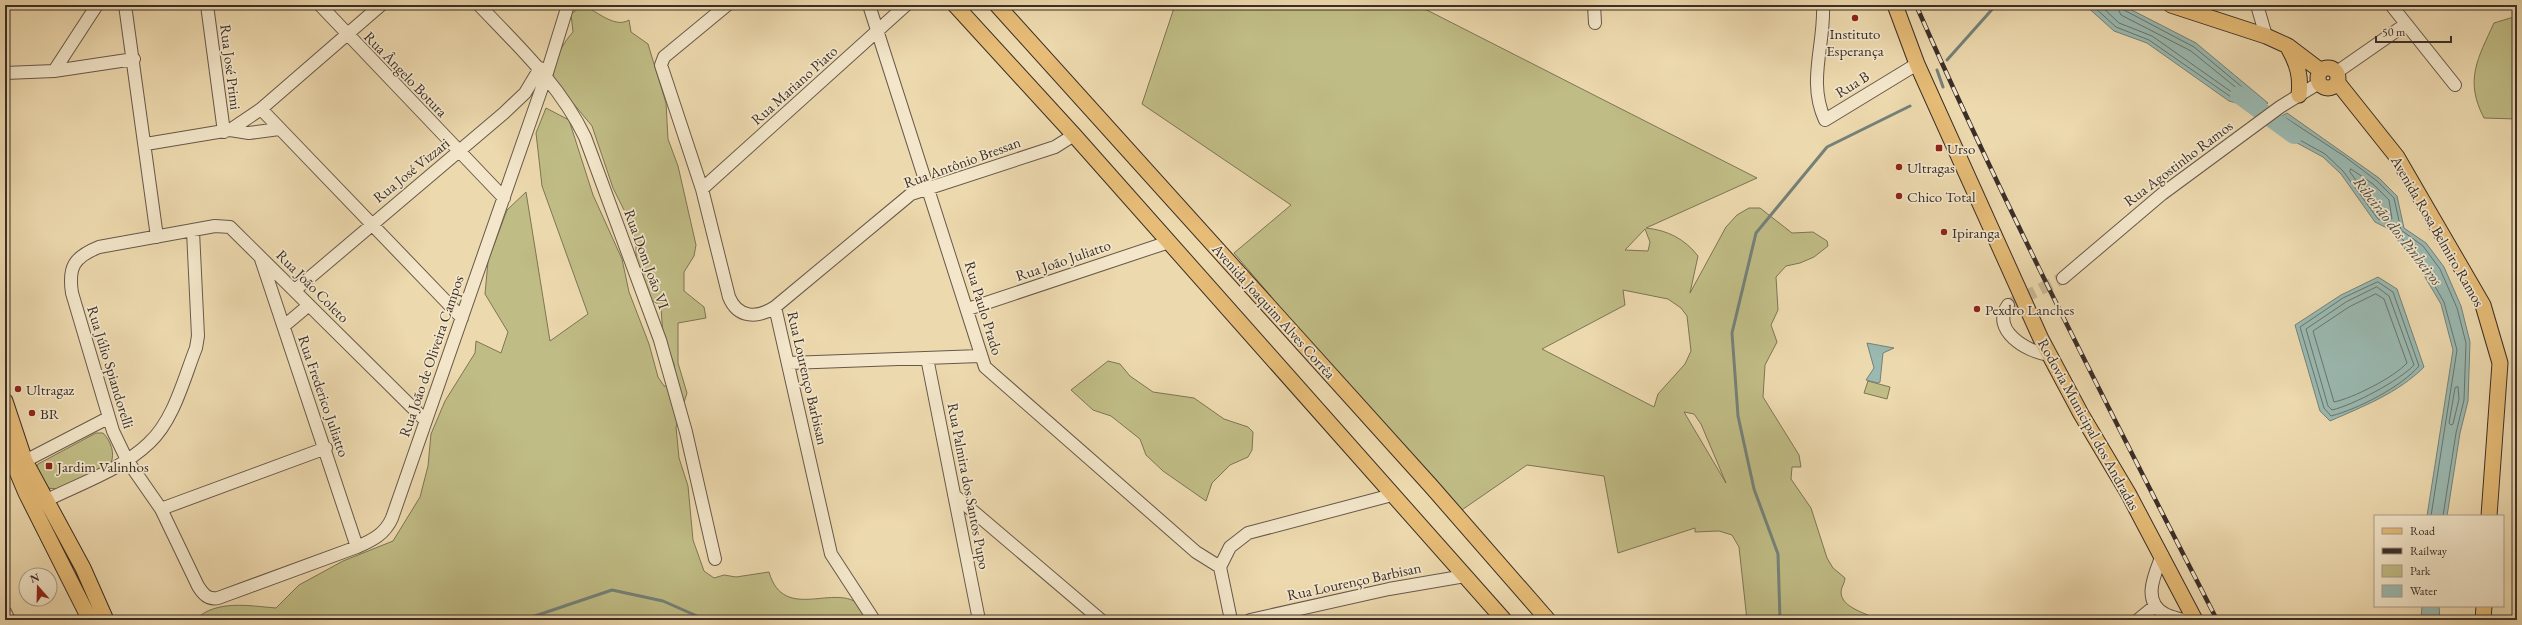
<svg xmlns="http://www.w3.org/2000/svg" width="2522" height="625" font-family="'EB Garamond',serif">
<rect width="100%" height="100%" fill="#edd9ae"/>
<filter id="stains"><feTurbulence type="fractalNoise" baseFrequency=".005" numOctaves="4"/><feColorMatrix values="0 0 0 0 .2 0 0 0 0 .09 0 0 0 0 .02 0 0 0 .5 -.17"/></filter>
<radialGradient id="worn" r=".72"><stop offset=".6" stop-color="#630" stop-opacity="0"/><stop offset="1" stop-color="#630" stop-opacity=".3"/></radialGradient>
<path fill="#c0bc85" stroke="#7d7556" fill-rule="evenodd" d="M 1175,5 L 1417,5 L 1757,178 L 1646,228 C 1667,230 1685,239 1698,256 L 1690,293 L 1726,227 L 1737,215 L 1749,208 L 1760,208 L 1792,233 L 1813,232 L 1827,241 L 1828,246 L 1814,257 L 1800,263 L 1786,266 L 1776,277 L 1778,310 L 1771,325 L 1777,342 L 1765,365 L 1763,397 L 1799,455 L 1801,467 L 1792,467 L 1791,479 L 1811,508 L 1827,558 L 1833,568 L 1845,578 C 1845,583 1841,587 1841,592 C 1841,608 1868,614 1880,620 L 1747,620 L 1739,547 L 1732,535 L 1719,531 L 1695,532 L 1695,528 L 1618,553 L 1604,476 L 1527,465 L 1456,514 L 1234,253 L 1291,205 L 1142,104 ZM 1645,229 L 1650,242 L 1648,251 L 1625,250 ZM 1623,290 L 1668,299 L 1681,308 L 1687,316 L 1691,351 L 1685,364 L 1658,394 L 1654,407 L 1542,349 L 1625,305 ZM 1684,412 L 1694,414 L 1701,424 L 1726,483 Z
M 587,7 C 600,14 616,28 629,20 L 631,32 L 648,44 L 651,54 L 666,103 L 668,139 L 678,166 L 696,245 L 694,256 L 684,272 L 684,291 L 704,307 L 706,318 L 678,323 L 678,363 L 687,393 L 676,427 L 679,458 L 688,486 L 693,540 L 704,571 L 714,578 L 724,575 L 736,577 L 769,572 C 784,624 836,581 861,606 C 865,610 867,616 869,620 L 195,620 C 216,599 250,606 276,608 L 299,585 L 343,561 L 393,541 L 420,497 L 428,466 L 431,434 L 445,401 L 475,353 L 476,341 L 501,353 L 508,332 L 485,294 L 488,261 L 507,210 L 526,192 L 550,341 L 588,314 L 542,186 L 536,133 L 546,108 L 569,120 L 593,195 L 622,259 L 629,292 L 649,344 L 658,377 L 664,386 L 669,386 L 676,376 L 674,364 L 663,334 L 661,309 L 658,304 L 642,294 L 636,273 L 636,245 L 633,228 L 613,188 L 592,126 L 553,79 C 554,61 561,45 573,32 L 571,14 L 579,8 Z
M 2517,16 L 2517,119 L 2484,118 C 2464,80 2478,58 2494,23 Z
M 1108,361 L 1120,364 L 1130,376 L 1153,392 L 1194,398 L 1224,419 L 1248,427 L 1253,432 L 1252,450 L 1248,457 L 1230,465 L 1212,483 L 1206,501 L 1163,471 L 1146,455 L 1140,439 L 1111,416 L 1093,410 L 1071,390 Z
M 1868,381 L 1890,387 L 1887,399 L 1864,393 Z
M 96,433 L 103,433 C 111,441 115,453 111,463 L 57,489 L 47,488 L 36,469 L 38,464 Z"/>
<path fill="#9ab9b1" stroke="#74817a" d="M 2085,5 L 2122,5 L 2196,43 L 2268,103 L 2252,114 L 2247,106 L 2229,101 L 2147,43 L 2114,31 Z
M 2287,113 L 2379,178 L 2397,196 L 2404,228 L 2426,243 L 2444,267 L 2461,306 L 2470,342 L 2468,401 L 2460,433 L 2447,516 L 2427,516 L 2453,350 L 2441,304 L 2419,267 L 2389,229 L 2375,222 L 2341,174 L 2323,157 L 2286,137 L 2271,122 Z
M 2378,277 L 2397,289 L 2424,367 C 2398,393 2364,406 2330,421 L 2320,411 L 2295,325 L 2341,295 Z
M 1867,343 L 1894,348 L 1883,353 L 1880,382 L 1878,383 L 1866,380 L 1874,368 Z
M 2422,606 L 2439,606 L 2440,620 L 2421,620 Z"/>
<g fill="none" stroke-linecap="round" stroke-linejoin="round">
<path stroke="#6a746c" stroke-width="1" d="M 2092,5 L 2116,27 L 2149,40 L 2231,97 L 2249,102 L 2253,107 L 2260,103 L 2259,101 L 2194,47 L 2124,10 L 2121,5
M 2100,5 L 2119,23 L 2152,36 L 2233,93 L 2239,93 L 2239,90 L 2191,51 L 2121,15 L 2116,5
M 2351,169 L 2373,184 L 2389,200 L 2392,219 L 2381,215 L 2350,172 Z
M 2378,282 L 2393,292 L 2419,366 C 2401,387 2358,409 2331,416 L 2324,408 L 2300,327 L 2343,298 Z
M 2377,287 L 2389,296 L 2414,365 C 2399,381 2353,405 2332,410 L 2328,406 L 2306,329 L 2346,302 Z
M 2376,294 L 2384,299 L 2407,363 C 2393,378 2353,398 2334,402 L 2313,331 L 2349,307 Z
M 2458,387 L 2459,399 L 2453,424 L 2451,425 L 2449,423 L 2455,388 Z
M 2431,516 L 2457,350 L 2444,302 L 2422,264 L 2392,226 L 2378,219 L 2343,171 L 2325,154 L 2289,134 L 2279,125 L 2279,122 L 2286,118 L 2344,156 L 2377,181 L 2394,198 L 2401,230 L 2423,246 L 2440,269 L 2457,308 L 2466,343 L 2464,400 L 2456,433 L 2443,516"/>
<path stroke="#74817a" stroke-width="3" d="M 1947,60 L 1996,5
M 1937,70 L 1943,87
M 523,620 L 612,590 L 663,601 L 706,620
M 1780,620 L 1778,554 L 1754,489 L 1738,416 L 1732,333 L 1756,233 L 1827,147 L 1910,106"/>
<path stroke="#9ab9b1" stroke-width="18" d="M 2239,95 L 2294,135"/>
<path stroke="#c9b793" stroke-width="12" stroke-dasharray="12 6" stroke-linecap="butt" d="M 2008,305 L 2063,278"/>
<g stroke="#67594a" stroke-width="14">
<path id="minor" d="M 125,5 L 157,237
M 207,5 L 224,132
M 320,5 L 504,198
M 479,5 C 518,46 560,85 585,137 L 660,340 L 686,432 L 715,559
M 727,5 L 664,57 L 661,65 L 702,189 L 729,297 C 738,319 758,318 775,307 L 911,194 L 1055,147 L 1074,135
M 869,5 L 985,367 L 1196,552 L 1220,567 L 1231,620
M 1594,5 L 1595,23
M 1823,5 C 1825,45 1807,81 1825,120 L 1917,64
M 2257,5 L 2266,36
M 2391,5 L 2455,85
M 54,71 L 97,5
M 2337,72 L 2406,24
M 5,73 L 54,71 L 134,59
M 261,109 L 462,318
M 230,130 L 249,133 L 279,129
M 146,144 L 230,130 L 261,109 L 381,5
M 702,189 L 906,5
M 261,259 L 357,547
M 2063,278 L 2162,194 L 2280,107 L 2319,83
M 295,290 L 504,113 L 525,93 L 540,68
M 2008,305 C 1990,330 2027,352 2049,355
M 775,307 L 831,554 L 874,620
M 968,309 L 1169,242
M 284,326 L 309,305
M 927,358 L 979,620
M 789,363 L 980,356
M 425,420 L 230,227 L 215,226 L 99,247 C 74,257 68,267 72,293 L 113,431 L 127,460 L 161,509 L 198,586 C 203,594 208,600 218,598 L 357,547 C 373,540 385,534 392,518 L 546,76 L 568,5
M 25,461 L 108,418
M 954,495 L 1101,620
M 45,501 C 79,484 121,470 149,443 C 174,420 184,378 196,348 L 198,336 L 193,231
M 161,509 L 326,448
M 2162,555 C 2155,574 2141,601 2165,614 C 2170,617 2177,618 2183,620
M 1220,567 L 1230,547 L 1248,533 L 1392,495
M 5,612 L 9,620
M 1250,620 L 1389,589 L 1465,576
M 2138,620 L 2155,606"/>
</g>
<g stroke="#3a2e28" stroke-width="17">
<path id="major" d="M 955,5 L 1074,135 L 1504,620
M 997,5 L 1431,486 L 1548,620
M 1895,5 L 1917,64 L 2041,339 L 2081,414 L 2128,493 L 2195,620
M 2171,5 L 2266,36 L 2288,46 L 2321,71
M 2289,49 C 2298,65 2301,77 2299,95
M2318 78a10 10 0 1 1 20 0a10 10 0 1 1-20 0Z
M 2338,83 L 2397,157 L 2483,305 L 2500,363 L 2489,516
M 5,401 L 25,461 L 83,568 L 106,620
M 5,443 L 26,493 L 90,620
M 2483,620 L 2484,606"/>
</g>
<use href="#minor" stroke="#f3e6ca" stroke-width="12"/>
<use href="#major" stroke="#e6bc77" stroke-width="15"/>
<g stroke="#3a2e28" stroke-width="4.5">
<path id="rail" d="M 1916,5 C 2008,214 2113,417 2217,620"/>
</g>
<use href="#rail" stroke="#f3e6ca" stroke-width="3" stroke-dasharray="9" stroke-linecap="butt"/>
</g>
<g fill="#8f2418" stroke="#f3e6ca" stroke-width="1.5">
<circle cx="1855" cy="18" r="4"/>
<rect x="1935" y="144" width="8" height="8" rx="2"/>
<circle cx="1899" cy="167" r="4"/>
<circle cx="1899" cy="196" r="4"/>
<circle cx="1944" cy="232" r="4"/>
<circle cx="1977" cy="309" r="4"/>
<circle cx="18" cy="389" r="4"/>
<circle cx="32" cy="413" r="4"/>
<rect x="45" y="462" width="8" height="8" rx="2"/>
</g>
<g text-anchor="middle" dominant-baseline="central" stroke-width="3.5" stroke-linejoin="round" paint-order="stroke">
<g font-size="15" fill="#3a2e28" stroke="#f3e6ca" text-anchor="start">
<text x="1855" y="33" text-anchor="middle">Instituto<tspan x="1855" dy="17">Esperança</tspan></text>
<text x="1947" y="148">Urso</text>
<text x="1907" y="167">Ultragas</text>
<text x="1907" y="196">Chico Total</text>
<text x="1952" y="232">Ipiranga</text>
<text x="1985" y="309">Pexdro Lanches</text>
<text x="26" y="389">Ultragaz</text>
<text x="40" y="413">BR</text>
<text x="57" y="466">Jardim Valinhos</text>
</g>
<g font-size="15" fill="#3a2e28" stroke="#f3e6ca">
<text transform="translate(231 67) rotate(83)">Rua José Primi</text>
<text transform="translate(406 74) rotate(46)">Rua Ângelo Botura</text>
<text transform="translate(1852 84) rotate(-32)">Rua B</text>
<text transform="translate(794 85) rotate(-42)">Rua Mariano Piato</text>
<text transform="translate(962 162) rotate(-20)">Rua Antônio Bressan</text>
<text transform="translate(2178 163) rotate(-37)">Rua Agostinho Ramos</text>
<text transform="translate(411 170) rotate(-39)">Rua José Vizzari</text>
<text transform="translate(2438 231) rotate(60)">Avenida Rosa Belmiro Ramos</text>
<text transform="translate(647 259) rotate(70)">Rua Dom João VI</text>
<text transform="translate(1063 260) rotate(-19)">Rua João Juliatto</text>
<text transform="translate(313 286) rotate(45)">Rua João Coleto</text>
<text transform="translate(984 308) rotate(73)">Rua Paulo Prado</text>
<text transform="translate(1274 311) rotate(48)">Avenida Joaquim Alves Corrêa</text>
<text transform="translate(431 356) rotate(-71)">Rua João de Oliveira Campos</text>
<text transform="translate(111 367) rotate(73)">Rua Júlio Spiandorelli</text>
<text transform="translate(808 378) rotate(77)">Rua Lourenço Barbisan</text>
<text transform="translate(324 396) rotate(71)">Rua Frederico Juliatto</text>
<text transform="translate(2089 424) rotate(61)">Rodovia Municipal dos Andradas</text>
<text transform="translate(969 486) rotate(79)">Rua Palmira dos Santos Pupo</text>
<text transform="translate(1354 581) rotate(-12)">Rua Lourenço Barbisan</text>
</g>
<g font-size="16" font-style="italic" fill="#4d4a43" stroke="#f3e6ca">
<text transform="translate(2398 231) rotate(52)">Ribeirão dos Pinheiros</text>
</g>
</g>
<rect width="2522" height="625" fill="none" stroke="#edd9ae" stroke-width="20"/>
<rect x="6" y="6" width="2510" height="613" fill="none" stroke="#3a2e28" stroke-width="2"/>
<rect x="10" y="10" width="2502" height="605" fill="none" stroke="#3a2e28"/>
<rect x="2374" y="515" width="130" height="92" fill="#f3e6ca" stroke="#a99c89"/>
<rect x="2382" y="528" width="20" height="6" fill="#e6bc77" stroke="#a99c89"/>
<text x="2410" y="535" font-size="12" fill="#3a2e28">Road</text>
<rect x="2382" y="548" width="20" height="6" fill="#3a2e28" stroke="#a99c89"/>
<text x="2410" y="555" font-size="12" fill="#3a2e28">Railway</text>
<rect x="2382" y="565" width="20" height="12" fill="#c0bc85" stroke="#a99c89"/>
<text x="2410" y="575" font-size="12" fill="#3a2e28">Park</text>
<rect x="2382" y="585" width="20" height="12" fill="#9ab9b1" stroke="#a99c89"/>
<text x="2410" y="595" font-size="12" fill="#3a2e28">Water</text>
<g transform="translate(38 587) rotate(340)"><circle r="19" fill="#f3e6ca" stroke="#a99c89"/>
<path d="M0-3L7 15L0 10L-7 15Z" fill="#8f2418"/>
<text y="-6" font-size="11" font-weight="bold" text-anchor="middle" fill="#3a2e28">N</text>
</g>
<path d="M2376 36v6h75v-6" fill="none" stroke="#3a2e28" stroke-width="2"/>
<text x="2382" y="36" font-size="12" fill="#3a2e28" stroke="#f3e6ca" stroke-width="3" paint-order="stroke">50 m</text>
<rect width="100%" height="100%" filter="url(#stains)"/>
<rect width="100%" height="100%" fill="url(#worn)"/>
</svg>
